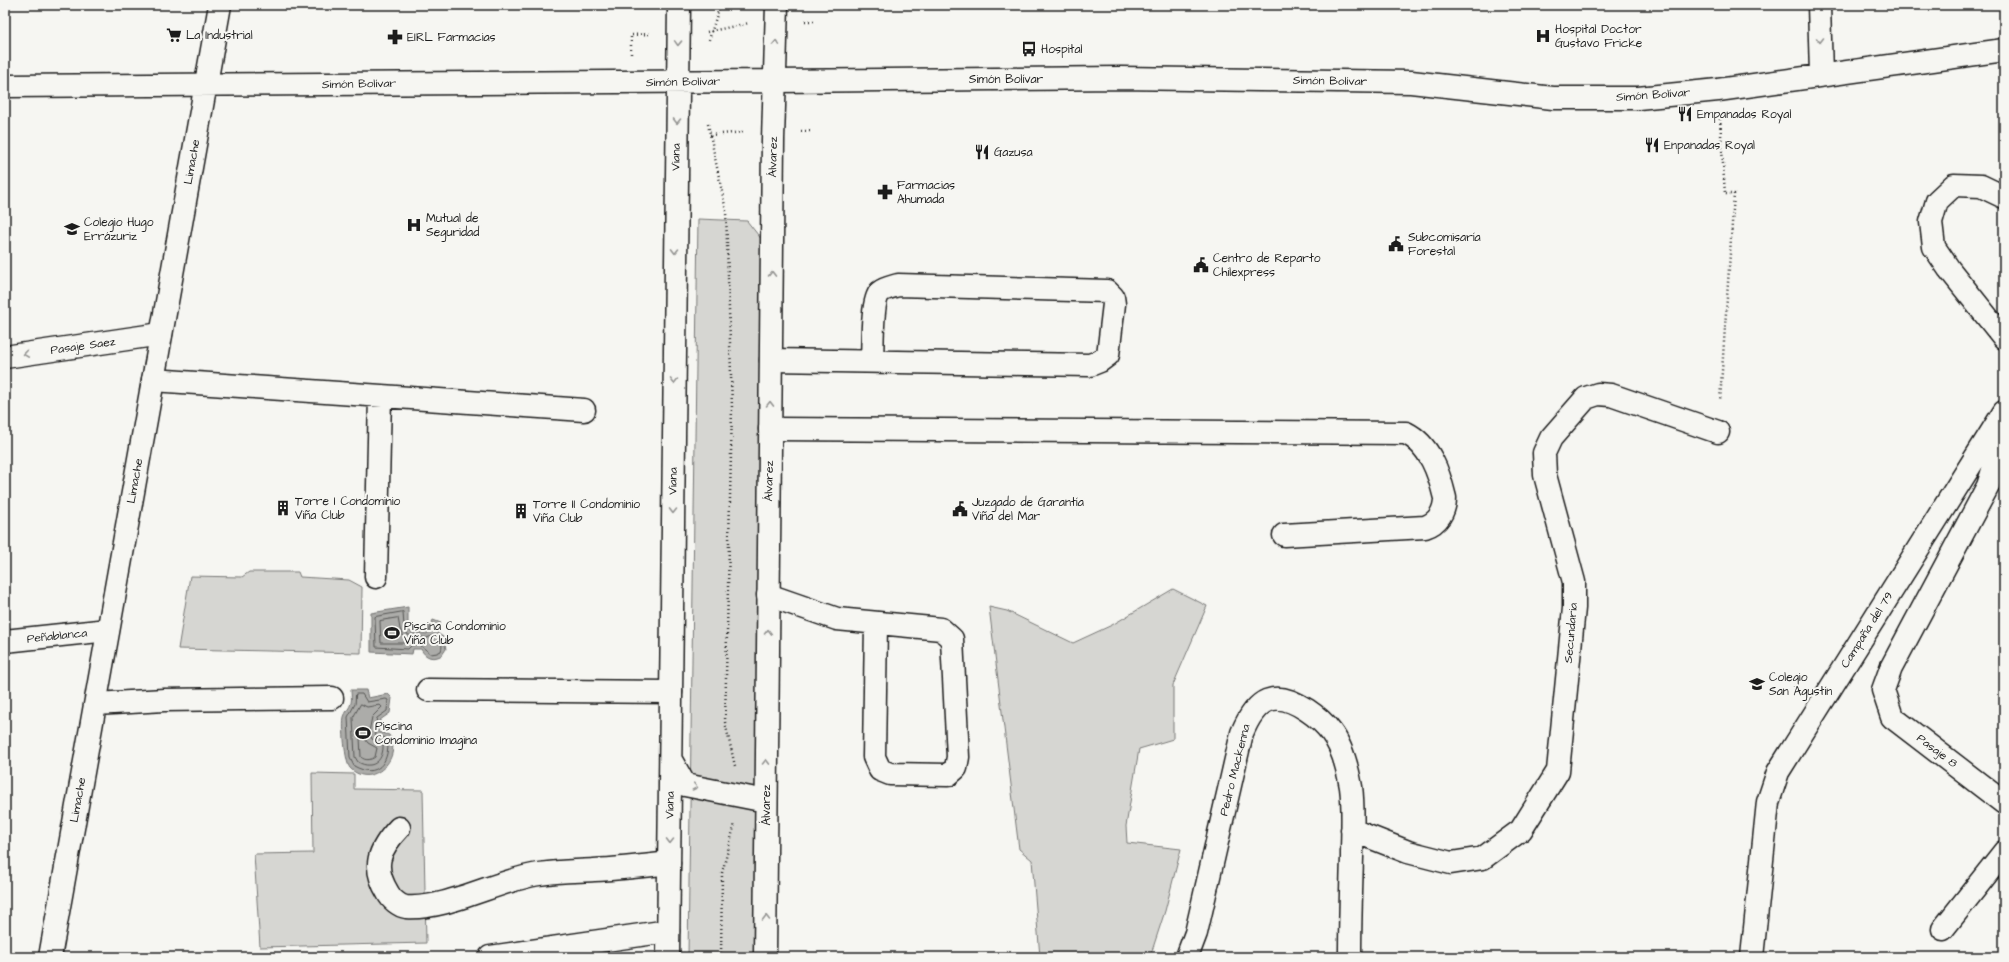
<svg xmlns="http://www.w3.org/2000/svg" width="2009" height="962" font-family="'Architects Daughter',sans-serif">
<rect width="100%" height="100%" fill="#f6f6f2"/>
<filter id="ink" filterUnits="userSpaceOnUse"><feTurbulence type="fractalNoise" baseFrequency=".025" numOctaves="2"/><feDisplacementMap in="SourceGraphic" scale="8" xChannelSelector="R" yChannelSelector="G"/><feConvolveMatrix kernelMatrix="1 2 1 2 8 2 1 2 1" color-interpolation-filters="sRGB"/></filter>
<g filter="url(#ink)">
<path fill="#d6d6d2" stroke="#797977" d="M 698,219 L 747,221 L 762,240 L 754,957 L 688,957 Z
M 249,572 L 298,572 L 300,577 L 349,580 L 362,587 L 361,653 L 178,649 L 190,576 L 242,577 Z
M 1173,589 L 1207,606 L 1173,685 L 1173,739 L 1139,749 L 1126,826 L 1127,843 L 1181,849 L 1165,911 L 1150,957 L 1040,957 L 1032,860 L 1019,849 L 989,607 L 1007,611 L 1073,643 L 1112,625 Z
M 312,773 L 354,774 L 354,789 L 423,790 L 426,943 L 260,947 L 254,854 L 313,853 Z"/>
<path fill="#acaca9" stroke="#727271" d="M 408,607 L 408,626 L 411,633 L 427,634 L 433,620 L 441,623 L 437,633 L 443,637 L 446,649 L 442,655 C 434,660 425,658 421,649 L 413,649 L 412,654 L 371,652 L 371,613 Z
M 351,690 L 366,690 L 368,698 L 388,694 L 392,698 L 390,713 L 380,720 L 378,732 L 389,735 C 404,758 371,790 350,768 C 345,762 342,726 344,717 C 345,712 350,708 351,703 C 352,699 351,694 351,690 Z"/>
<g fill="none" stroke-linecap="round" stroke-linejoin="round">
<path stroke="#565654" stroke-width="1" d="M 403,612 L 404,627 L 408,635 L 427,638 L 434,635 C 439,639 444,643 441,651 L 437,653 L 431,654 L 420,645 L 412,645 L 408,649 L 376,647 L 375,617 Z
M 398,618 L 400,629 L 407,643 L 381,643 L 380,621 Z
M 356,694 L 362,694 L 367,702 L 386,699 L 388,700 L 387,711 L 377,718 L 374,731 L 376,736 L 386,738 L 388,741 C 389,763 377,779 354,766 L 350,758 L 348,717 L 355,704 Z
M 361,704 L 367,707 L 380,705 L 382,707 L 372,717 L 369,732 L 372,739 L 383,744 C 384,759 374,771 358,762 L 355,757 L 353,718 Z
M 362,735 L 368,743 L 377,748 L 375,757 C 371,760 365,761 361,757 L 360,737 Z"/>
<g stroke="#1c1c1c" stroke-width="25">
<path id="minor" d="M 1819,5 L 1821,74
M 774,81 L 1121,78 L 1411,82 L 1553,98 L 1638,98 L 1718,90 L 2004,50
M 2004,197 L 1981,186 L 1954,185 L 1937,201 L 1931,222 L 1934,247 L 1949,269 L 2004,338
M 5,357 L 161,334
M 771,360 L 1090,365 L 1100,361 L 1108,355 L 1114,304 L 1113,297 L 1107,291 L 898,285 C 892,287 885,288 880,292 C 871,302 873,346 872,361
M 153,380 L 584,410
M 770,429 L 1406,433 C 1430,445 1439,473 1445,498 C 1445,511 1438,523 1425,527 L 1284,535
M 2004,435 L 1988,486 L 1891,668 L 1883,690 L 1892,717 L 2004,803
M 376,577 L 380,396
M 768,595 L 837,619 L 941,629 L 952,639 L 958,757 L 956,768 L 948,775 L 890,774 L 880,770 L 874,757 L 876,624
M 5,641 L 108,630
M 428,690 L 671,692
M 96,704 L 164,700 L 332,698
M 399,828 C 378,850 372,867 388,893 C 391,899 399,906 406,907 C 446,910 498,880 539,874 C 557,871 576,871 594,870 C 619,869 644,866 669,863
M 1352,830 L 1408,852 L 1451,863 L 1483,858 L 1521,830 L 1558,771 L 1574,608 L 1574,582 L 1545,475 L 1544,453 L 1551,438 L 1586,398 L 1598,394 L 1611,395 L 1718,432
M 1943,929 L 2004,852
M 490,957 L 668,931
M 1187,957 L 1196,933 L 1242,733 C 1256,699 1274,688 1307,710 C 1316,716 1325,724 1331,732 C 1342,746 1348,770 1351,787 C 1354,809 1352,834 1352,857 C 1351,890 1350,924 1350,957
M 1752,957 L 1768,802 L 1778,772 L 2004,412"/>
</g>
<g stroke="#1c1c1c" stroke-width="25">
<path id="major" d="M 5,86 L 774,81
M 671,760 L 685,785 L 766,801
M 50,957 L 220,5
M 668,957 L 679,5
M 765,957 L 773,140 L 777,5"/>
</g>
<path stroke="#1c1c1c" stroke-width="2.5" stroke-dasharray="1 3" stroke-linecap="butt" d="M 805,21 L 817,21
M 707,32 L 749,23
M 709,40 L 720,5
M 631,54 L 631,35 L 650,34
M 1720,119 L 1725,194 L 1734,194 L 1720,401
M 708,124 L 726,211 L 732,408 L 725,722 L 735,766
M 801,131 L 813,131
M 710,135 L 744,132
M 721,957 L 722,873 L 735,823"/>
<use href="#minor" stroke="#f6f6f2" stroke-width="22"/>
<use href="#major" stroke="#f6f6f2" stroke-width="22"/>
</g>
<defs><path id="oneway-chevron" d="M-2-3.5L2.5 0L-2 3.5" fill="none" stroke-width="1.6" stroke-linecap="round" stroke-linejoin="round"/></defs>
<g stroke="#949492">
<use href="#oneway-chevron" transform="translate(1820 40) rotate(90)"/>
<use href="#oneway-chevron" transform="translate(678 43) rotate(92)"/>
<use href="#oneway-chevron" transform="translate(776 43) rotate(-88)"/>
<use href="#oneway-chevron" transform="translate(677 121) rotate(91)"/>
<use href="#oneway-chevron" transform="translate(675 251) rotate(91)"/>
<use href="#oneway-chevron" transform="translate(772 274) rotate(-89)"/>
<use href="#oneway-chevron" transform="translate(26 354) rotate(172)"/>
<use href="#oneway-chevron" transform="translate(674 381) rotate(91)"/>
<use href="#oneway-chevron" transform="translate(770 404) rotate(-89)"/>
<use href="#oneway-chevron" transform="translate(673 511) rotate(91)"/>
<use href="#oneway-chevron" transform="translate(768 632) rotate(-89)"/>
<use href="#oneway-chevron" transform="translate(766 762) rotate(-89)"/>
<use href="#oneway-chevron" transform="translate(695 787) rotate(12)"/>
<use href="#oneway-chevron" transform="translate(670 841) rotate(91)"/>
<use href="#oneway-chevron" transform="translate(766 918) rotate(-90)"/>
</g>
</g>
<defs>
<g id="supermarket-bare" transform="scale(1.2)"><path d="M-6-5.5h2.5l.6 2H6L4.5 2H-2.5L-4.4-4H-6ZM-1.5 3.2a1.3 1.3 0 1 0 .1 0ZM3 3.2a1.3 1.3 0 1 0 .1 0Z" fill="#1c1c1c" stroke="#f6f6f2" stroke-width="2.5" paint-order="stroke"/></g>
<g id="hospital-bare" transform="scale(1.2)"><path d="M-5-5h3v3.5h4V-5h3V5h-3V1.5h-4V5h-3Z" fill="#1c1c1c" stroke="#f6f6f2" stroke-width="2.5" paint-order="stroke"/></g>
<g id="pharmacy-bare" transform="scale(1.2)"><path d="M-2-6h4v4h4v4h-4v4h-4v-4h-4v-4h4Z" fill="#1c1c1c" stroke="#f6f6f2" stroke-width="2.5" paint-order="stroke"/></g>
<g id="bus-bare" transform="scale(1.2)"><path d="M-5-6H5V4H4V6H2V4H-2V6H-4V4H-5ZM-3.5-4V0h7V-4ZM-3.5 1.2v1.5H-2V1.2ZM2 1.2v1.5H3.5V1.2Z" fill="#1c1c1c" stroke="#f6f6f2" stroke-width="2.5" paint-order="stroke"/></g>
<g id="restaurant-bare" transform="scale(1.2)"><path d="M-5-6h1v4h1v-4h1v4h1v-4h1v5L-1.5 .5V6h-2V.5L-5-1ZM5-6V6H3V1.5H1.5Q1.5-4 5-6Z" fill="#1c1c1c" stroke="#f6f6f2" stroke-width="2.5" paint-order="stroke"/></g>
<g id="school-bare" transform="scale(1.2)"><path d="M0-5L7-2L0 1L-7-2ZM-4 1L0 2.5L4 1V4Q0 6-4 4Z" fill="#1c1c1c" stroke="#f6f6f2" stroke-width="2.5" paint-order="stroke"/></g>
<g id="civic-bare" transform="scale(1.2)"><path d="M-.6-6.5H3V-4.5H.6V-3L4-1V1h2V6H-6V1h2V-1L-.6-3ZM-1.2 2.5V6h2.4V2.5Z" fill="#1c1c1c" stroke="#f6f6f2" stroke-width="2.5" paint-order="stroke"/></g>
<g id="building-bare" transform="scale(1.2)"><path d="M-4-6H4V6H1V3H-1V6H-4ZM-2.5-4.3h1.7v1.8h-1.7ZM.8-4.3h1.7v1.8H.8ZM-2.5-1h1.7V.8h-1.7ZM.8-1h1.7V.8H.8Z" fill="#1c1c1c" stroke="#f6f6f2" stroke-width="2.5" paint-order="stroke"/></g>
<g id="stadium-bare" transform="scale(1.2)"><path d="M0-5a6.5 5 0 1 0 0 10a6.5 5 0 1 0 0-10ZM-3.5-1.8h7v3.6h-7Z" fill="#1c1c1c" stroke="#f6f6f2" stroke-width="2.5" paint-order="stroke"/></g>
</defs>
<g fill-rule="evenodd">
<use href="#supermarket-bare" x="174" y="35"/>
<use href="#hospital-bare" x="1543" y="36"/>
<use href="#pharmacy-bare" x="395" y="37"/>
<use href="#bus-bare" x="1029" y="49"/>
<use href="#restaurant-bare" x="1685" y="114"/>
<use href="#restaurant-bare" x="1652" y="145"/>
<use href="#restaurant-bare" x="982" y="152"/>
<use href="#pharmacy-bare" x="885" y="192"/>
<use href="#hospital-bare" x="414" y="225"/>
<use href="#school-bare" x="72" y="229"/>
<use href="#civic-bare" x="1396" y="244"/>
<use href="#civic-bare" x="1201" y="265"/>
<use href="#building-bare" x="283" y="508"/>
<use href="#civic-bare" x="960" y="509"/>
<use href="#building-bare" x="521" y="511"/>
<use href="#stadium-bare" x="392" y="633"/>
<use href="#school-bare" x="1757" y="684"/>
<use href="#stadium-bare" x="363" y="733"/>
</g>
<g text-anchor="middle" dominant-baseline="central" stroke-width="4" stroke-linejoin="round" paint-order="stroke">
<g font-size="12" fill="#1c1c1c" stroke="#f6f6f2" text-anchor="start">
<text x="1555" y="29">Hospital Doctor<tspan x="1555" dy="14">Gustavo Fricke</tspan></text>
<text x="186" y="35">La Industrial</text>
<text x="407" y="37">EIRL Farmacias</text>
<text x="1041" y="49">Hospital</text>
<text x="1697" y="114">Empanadas Royal</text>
<text x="1664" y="145">Enpanadas Royal</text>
<text x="994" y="152">Gazusa</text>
<text x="897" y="185">Farmacias<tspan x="897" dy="14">Ahumada</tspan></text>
<text x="426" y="218">Mutual de<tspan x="426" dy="14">Seguridad</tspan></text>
<text x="84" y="222">Colegio Hugo<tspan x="84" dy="14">Errázuriz</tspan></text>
<text x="1408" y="237">Subcomisaría<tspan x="1408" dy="14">Forestal</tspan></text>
<text x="1213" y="258">Centro de Reparto<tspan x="1213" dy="14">Chilexpress</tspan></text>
<text x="295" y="501">Torre I Condominio<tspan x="295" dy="14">Viña Club</tspan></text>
<text x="972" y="502">Juzgado de Garantía<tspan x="972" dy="14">Viña del Mar</tspan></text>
<text x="533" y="504">Torre II Condominio<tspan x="533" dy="14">Viña Club</tspan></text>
<text x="404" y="626">Piscina Condominio<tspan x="404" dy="14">Viña Club</tspan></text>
<text x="1769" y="677">Colegio<tspan x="1769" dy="14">San Agustín</tspan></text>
<text x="375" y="726">Piscina<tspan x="375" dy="14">Condominio Imagina</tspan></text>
</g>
<g font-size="12" fill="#1c1c1c" stroke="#f6f6f2">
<text x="1006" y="79">Simón Bolívar</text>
<text transform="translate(1330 81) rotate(1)">Simón Bolívar</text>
<text transform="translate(683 82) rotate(-1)">Simón Bolívar</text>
<text transform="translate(359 84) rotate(-1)">Simón Bolívar</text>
<text transform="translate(1653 95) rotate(-4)">Simón Bolívar</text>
<text transform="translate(676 157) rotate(-89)">Viana</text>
<text transform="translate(773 157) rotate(-89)">Álvarez</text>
<text transform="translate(192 162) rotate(-80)">Limache</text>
<text transform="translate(83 346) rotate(-8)">Pasaje Saez</text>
<text transform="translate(135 481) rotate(-80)">Limache</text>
<text transform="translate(673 481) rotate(-89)">Viana</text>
<text transform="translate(769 481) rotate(-89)">Álvarez</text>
<text transform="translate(1867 630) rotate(-58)">Campaña del 79</text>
<text transform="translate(1571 633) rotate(-85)">Secundaria</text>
<text transform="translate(57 636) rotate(-6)">Peñablanca</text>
<text transform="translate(1937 751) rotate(37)">Pasaje 8</text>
<text transform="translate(1235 770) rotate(-76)">Pedro Mackenna</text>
<text transform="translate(78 800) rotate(-80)">Limache</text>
<text transform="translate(670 805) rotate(-89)">Viana</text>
<text transform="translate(766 805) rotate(-90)">Álvarez</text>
</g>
</g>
<rect width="2009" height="962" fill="none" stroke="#f6f6f2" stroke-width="20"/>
<rect x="10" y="10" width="1989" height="942" fill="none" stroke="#1c1c1c" stroke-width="1.5" filter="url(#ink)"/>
</svg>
